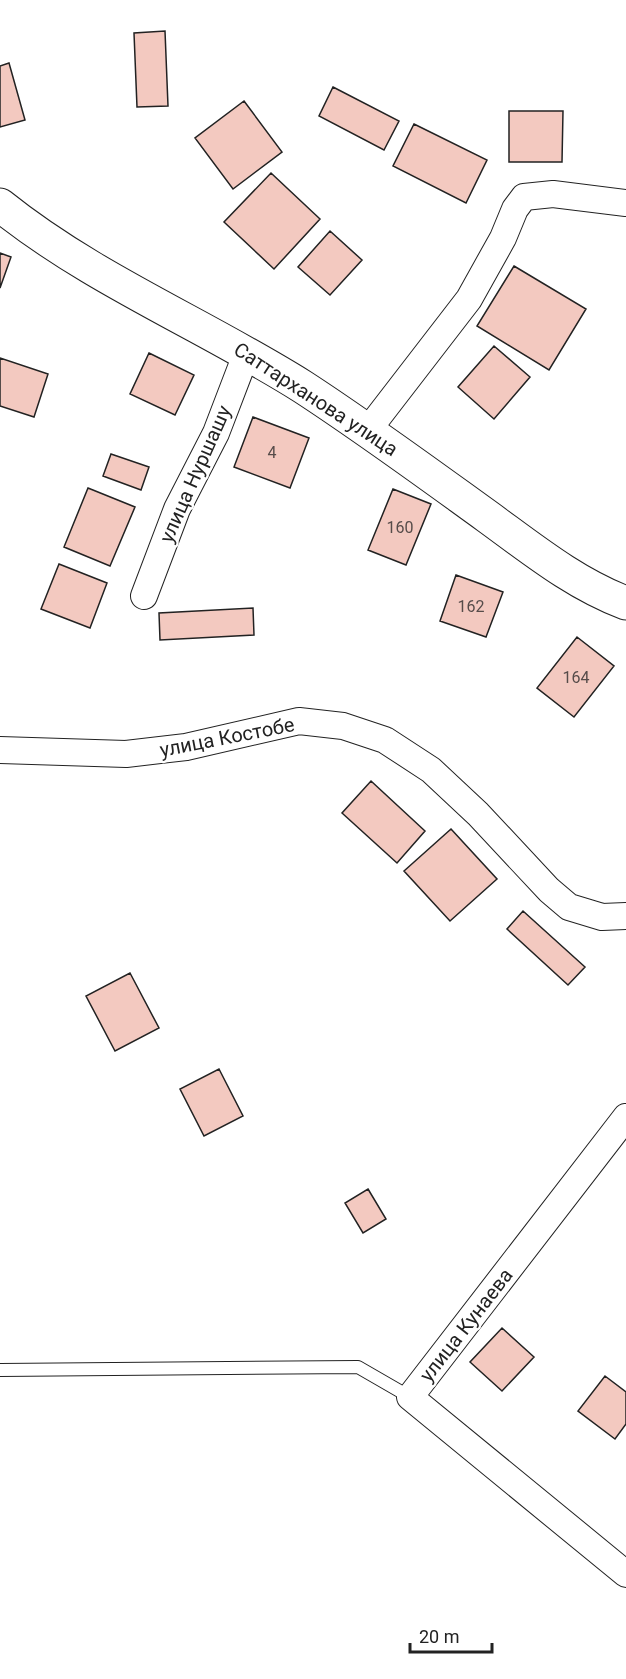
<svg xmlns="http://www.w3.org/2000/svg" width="626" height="1679" font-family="Roboto,sans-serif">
<rect width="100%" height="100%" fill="#fff"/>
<path fill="#f3c9c0" stroke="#222" stroke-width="1.5" d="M 165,31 L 168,106 L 137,107 L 134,33 Z
M 9,63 L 25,120 L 0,127 L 0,66 Z
M 333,87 L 399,121 L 384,150 L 319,116 Z
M 244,101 L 282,152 L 233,189 L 195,138 Z
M 509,111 L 563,111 L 562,162 L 509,162 Z
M 414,124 L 487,160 L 466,203 L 393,166 Z
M 271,173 L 320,219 L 274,269 L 224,222 Z
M 330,231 L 362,260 L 330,295 L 298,267 Z
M 0,253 L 11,257 L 0,288 Z
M 514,266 L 586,309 L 549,370 L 477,326 Z
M 494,346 L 530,377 L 494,419 L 458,387 Z
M 149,353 L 194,375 L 175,415 L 130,394 Z
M 0,358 L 48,374 L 34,417 L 0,406 Z
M 253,417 L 309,438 L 290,488 L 234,467 Z
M 111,454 L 149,467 L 141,490 L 103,476 Z
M 88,488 L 135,507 L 110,566 L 64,547 Z
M 393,489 L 431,504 L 406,565 L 368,550 Z
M 59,564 L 107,583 L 90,628 L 41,609 Z
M 456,575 L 503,592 L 486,637 L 440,621 Z
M 253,608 L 254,635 L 160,640 L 159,613 Z
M 577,637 L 614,666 L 574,717 L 537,688 Z
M 371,781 L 425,831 L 397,863 L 342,813 Z
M 451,829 L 497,879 L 450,921 L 404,871 Z
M 523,911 L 585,967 L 568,985 L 507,929 Z
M 130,973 L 159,1028 L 115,1051 L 86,996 Z
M 219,1069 L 243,1116 L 204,1136 L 180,1089 Z
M 368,1189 L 386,1219 L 363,1233 L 345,1203 Z
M 502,1328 L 534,1357 L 502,1391 L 470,1362 Z
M 605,1376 L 626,1392 L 626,1424 L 615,1439 L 578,1411 Z"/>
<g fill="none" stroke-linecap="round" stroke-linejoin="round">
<g stroke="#222" stroke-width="14">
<path id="lane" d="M 0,1370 L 358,1367 L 410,1397"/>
</g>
<g stroke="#222" stroke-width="28">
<path id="street" d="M 368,430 L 469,299 L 503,238 L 515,209 L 524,197 L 553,194 L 626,203
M 144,596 L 177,509 L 216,433 L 247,352
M 0,750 L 126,754 L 186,747 L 299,721 L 343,726 L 385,740 L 431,770 L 478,814 L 549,890 L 569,907 L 602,917 L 626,916
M 626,1117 L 410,1397 L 626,1574"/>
</g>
<g stroke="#222" stroke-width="35">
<path id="secondary" d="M 0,205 C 92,279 203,324 303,387 C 366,428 427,473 488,517 C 532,549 575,584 626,603"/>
</g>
<use href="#lane" stroke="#fff" stroke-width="12"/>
<use href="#street" stroke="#fff" stroke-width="26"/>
<use href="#secondary" stroke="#fff" stroke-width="33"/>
</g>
<g text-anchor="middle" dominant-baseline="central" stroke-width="4.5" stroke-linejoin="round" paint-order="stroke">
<g font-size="16" fill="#564c4a">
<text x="272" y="452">4</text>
<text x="400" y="527">160</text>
<text x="471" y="606">162</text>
<text x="576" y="677">164</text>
</g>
<g font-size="20" fill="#222" stroke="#fff">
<text transform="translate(316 399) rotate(33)">Саттарханова улица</text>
<text transform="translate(195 474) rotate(-66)">улица Нуршашу</text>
<text transform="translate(227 737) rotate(-11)">улица Костобе</text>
<text transform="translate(466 1325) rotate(-52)">улица Кунаева</text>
</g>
</g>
<path d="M410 1643v9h82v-9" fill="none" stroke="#222222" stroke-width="3"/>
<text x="419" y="1643" font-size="18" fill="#222222" stroke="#ffffff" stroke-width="4.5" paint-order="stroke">20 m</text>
</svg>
